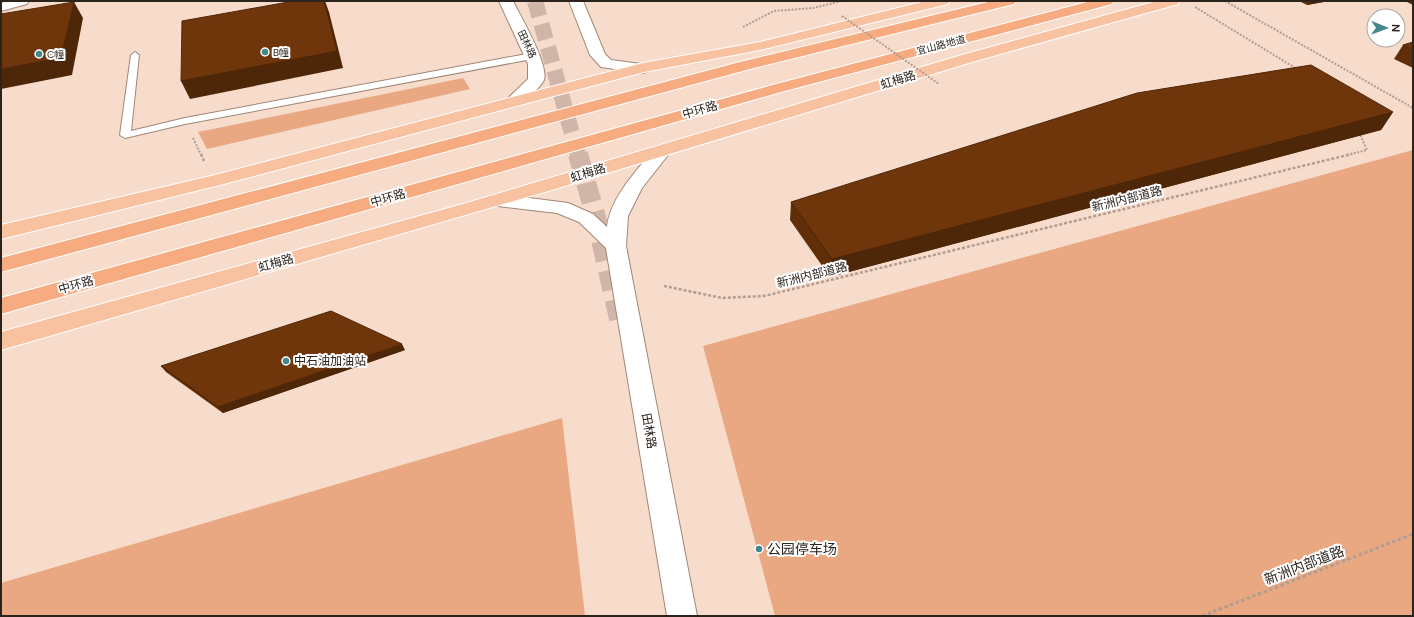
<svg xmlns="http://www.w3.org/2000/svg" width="1414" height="617" font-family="'DM Sans','Noto Sans SC',sans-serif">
<rect width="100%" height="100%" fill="#f7dbcb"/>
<path fill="#e9a882" d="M 463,78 L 470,89 L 207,149 L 198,132 Z
M 1413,150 L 1413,616 L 775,616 L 703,346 Z
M 562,418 L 585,616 L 1,616 L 1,583 Z"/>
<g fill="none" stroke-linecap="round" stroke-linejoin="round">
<path stroke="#cfb6a8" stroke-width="16" stroke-dasharray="16 8" stroke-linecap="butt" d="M 535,1 L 578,155"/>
<path stroke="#cfb6a8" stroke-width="20" stroke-dasharray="20 10" stroke-linecap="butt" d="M 578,154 L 596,218 L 621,327"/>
<g stroke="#a18778" stroke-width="2">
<path id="service" d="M 135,52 L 139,55 L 131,131 L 185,118 L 532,53 L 536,56 L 532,59 L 185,124 L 125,138 L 120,135 L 131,55 Z"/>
</g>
<g stroke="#a18778" stroke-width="2">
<path id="minor" d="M 7,1 L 29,1 L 27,4 L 1,11 L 1,3 Z"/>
</g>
<g stroke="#a18778" stroke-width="2">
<path id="tertiary" d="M 499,1 L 513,1 C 521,17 549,65 544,80 C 541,86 534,92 529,96 C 521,103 516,109 505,106 L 503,103 L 528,79 L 528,64 Z
M 569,1 L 583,1 L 605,54 L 611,60 L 648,65 L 651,68 L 648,71 L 643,73 L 601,67 L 590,55 Z
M 663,145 L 669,146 L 672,150 L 642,188 L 628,216 L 626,246 L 697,616 L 667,616 L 606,248 L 579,222 L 557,213 L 498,206 L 491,204 L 488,200 L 491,196 L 498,194 L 568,203 L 593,214 L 607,227 C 610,197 639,168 657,146 Z"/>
</g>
<g stroke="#fff" stroke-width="2">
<path id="primary" d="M 926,1 L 950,1 L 948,4 L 760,50 L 644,72 L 220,185 L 1,239 L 1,225 L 211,176 L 643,63 L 760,42 Z
M 1157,1 L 1180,1 L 1178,4 L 972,62 L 555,189 L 1,350 L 1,332 L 463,204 L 962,55 Z"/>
</g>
<g stroke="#fff" stroke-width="2">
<path id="trunk" d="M 992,1 L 1016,1 L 1014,4 L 750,69 L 1,272 L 1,258 L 740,62 Z
M 1091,1 L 1114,1 L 1112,4 L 781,92 L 1,314 L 1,298 L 769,86 Z"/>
</g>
<path stroke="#b29d90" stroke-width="2" stroke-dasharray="2 1.5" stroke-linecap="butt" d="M 1225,1 L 1413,108
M 1195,7 L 1297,69
M 743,27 L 774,11 L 813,8 L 842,1
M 193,138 L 201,155
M 1347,155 L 1367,150 L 1359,132"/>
<path stroke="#b29d90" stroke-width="2.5" stroke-dasharray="3 2" stroke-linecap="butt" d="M 201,154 L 204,161
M 664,286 L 722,298 L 764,296 L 1352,154"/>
<path stroke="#b29d90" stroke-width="3" stroke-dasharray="3.5 2.5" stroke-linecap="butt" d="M 1202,616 L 1413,534"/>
<use href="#service" fill="#fff" fill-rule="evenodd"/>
<use href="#minor" fill="#fff" fill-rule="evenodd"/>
<use href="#tertiary" fill="#fff" fill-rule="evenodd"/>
<use href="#primary" fill="#f8c1a0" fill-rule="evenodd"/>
<use href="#trunk" fill="#f6ac80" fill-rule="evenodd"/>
<path stroke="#b29d90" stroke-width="2" stroke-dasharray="2 1.5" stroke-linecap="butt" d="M 842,16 L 939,84"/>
</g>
<path fill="#602e09" d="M 1299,1 L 1329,1 L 1307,5 Z
M 1405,1 L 1413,1 L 1413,5 Z
M 1413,42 L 1413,68 L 1394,59 L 1403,45 Z
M 1393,112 L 1381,130 L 830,277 L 790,220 L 791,202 Z
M 405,350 L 223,413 L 166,372 L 161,366 Z"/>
<path fill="#4e2608" d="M 325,1 L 329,12 L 343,68 L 190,99 L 181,81 Z
M 1310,1 L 1329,1 L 1307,5 Z
M 74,2 L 83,18 L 72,75 L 1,89 L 1,69 Z
M 1393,112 L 1381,130 L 830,277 L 832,259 Z
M 402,344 L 405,350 L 223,413 L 218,407 Z"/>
<path fill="#70360b" stroke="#4e2608" d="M 294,1 L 324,1 L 337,51 L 181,81 L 182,21 Z
M 74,2 L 61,58 L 1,69 L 1,14 Z
M 1413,42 L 1413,50 L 1403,45 Z
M 1311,65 L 1393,112 L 832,259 L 791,202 L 1137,93 Z
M 331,311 L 402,344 L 218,407 L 161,366 Z"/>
<g fill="#42898e" stroke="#fff" stroke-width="1.5">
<circle cx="265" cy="52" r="4"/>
<circle cx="39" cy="54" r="4"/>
<circle cx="286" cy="361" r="4"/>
<circle cx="759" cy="549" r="4"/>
</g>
<g text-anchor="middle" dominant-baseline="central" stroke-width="4" stroke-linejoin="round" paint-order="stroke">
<g font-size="10" fill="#2d231d" stroke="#fff">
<text transform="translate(527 44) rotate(65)">田林路</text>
<text transform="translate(941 45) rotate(-15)">宜山路地道</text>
</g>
<g font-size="10" fill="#2d231d" stroke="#fff" text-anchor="start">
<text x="273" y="52">B幢</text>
<text x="47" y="54">C幢</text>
</g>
<g font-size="12" fill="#2d231d" stroke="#fff">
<text transform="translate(898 80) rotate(-17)">虹梅路</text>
<text transform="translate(700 110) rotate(-16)">中环路</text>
<text transform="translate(588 173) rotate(-17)">虹梅路</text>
<text transform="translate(388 198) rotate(-16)">中环路</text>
<text transform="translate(1127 199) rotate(-14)">新洲内部道路</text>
<text transform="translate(276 263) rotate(-16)">虹梅路</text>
<text transform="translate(812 275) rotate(-14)">新洲内部道路</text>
<text transform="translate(76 285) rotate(-16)">中环路</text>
<text transform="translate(649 431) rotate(80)">田林路</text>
</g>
<g font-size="12" fill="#2d231d" stroke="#fff" text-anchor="start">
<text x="294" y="361">中石油加油站</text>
</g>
<g font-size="14" fill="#2d231d" stroke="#fff" text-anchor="start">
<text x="767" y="549">公园停车场</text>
</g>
<g font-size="14" fill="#2d231d" stroke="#fff">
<text transform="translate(1304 565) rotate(-21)">新洲内部道路</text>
</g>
</g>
<rect width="1414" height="617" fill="none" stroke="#2d231d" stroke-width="4"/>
<g transform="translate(1386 28) rotate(91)"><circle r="19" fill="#ffffff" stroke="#aba7a5"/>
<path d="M0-3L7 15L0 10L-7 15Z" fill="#42898e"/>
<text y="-6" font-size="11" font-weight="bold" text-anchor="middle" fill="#2d231d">N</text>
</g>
</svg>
